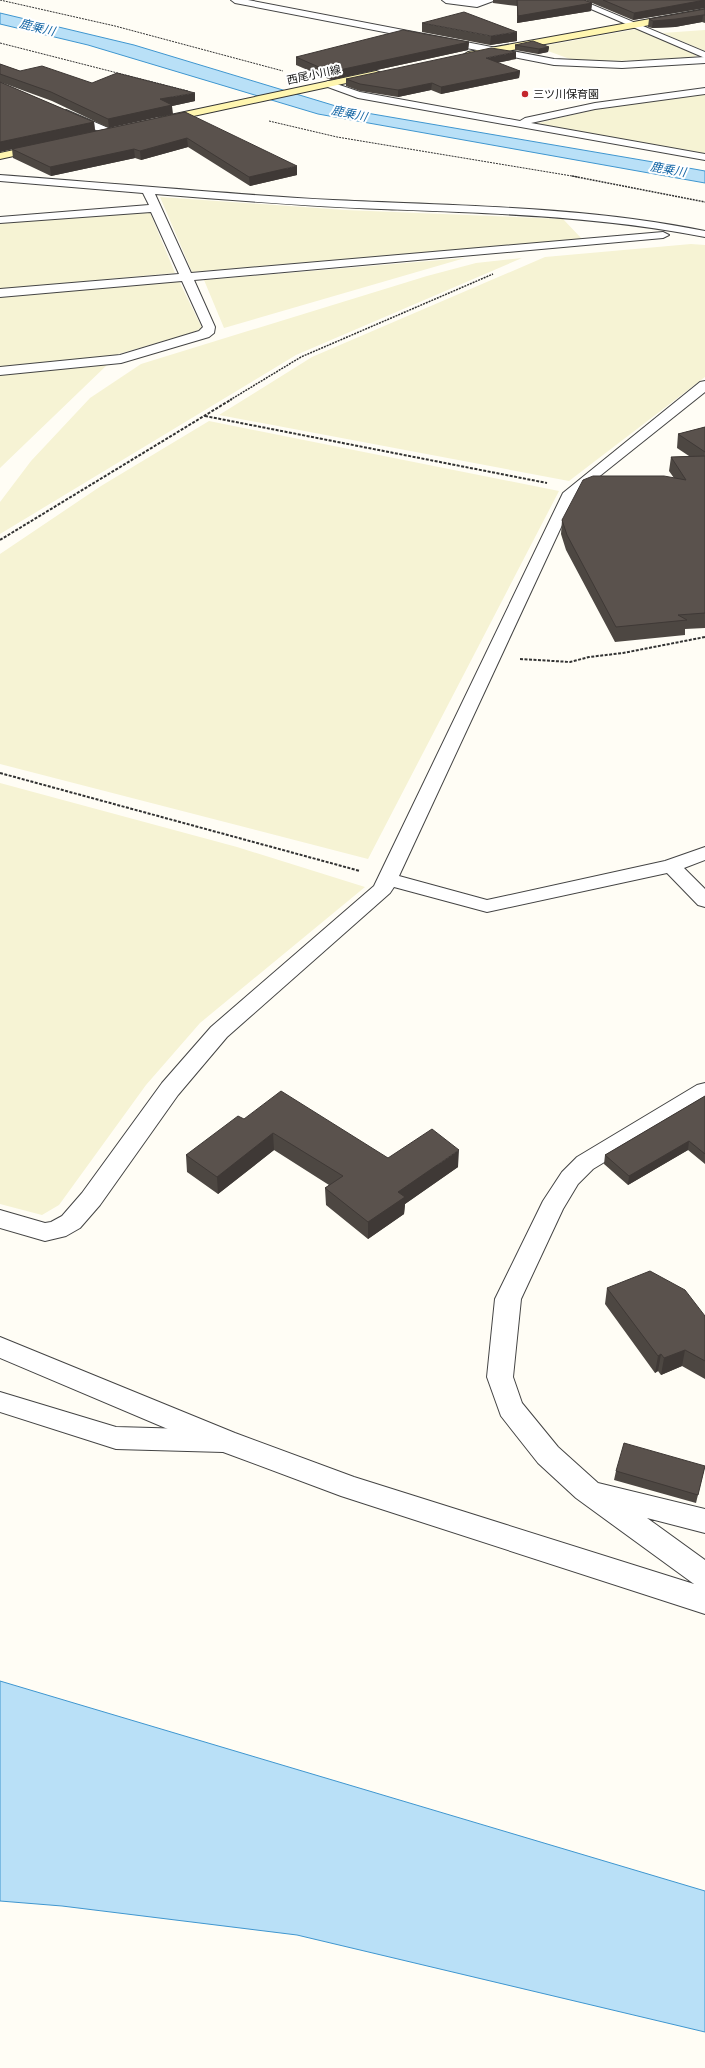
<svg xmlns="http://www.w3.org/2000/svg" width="705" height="2068" font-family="Spectral,'Noto Sans JP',serif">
<rect width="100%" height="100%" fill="#fffdf5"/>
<path fill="#f6f3d4" d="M 637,29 L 697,55 L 695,57 L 665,60 L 600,61 L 570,59 L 537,47 Z
M 705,30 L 705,51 L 662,33 Z
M 705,94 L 705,155 L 534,124 L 597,109 Z
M 160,197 L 345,210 L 563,219 L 582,239 L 192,272 Z
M 149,210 L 175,273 L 0,289 L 0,222 Z
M 691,244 L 705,245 L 705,377 L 569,481 L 219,415 L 312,357 L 545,257 Z
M 465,258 L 224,328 L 204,280 Z
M 522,258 L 296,355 L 0,534 L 0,502 L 31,461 L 90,398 L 141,364 L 427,276 L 476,263 Z
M 179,281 L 202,328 L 194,332 L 115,355 L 0,367 L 0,296 Z
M 107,365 L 0,468 L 0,375 Z
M 209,421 L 559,491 L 368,859 L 0,764 L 0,554 L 101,486 Z
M 0,783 L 237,847 L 365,887 L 200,1023 L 146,1085 L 59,1205 L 42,1215 L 0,1204 Z"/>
<path fill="#b9e0f7" stroke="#3f96cf" d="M 0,13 L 134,45 L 349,110 L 694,169 L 705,171 L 705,183 L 318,114 L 88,45 L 0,24 Z
M 0,1681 L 705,1891 L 705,2032 L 297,1935 L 62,1906 L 0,1901 Z"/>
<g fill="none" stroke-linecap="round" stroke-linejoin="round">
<g stroke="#444" stroke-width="2">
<path id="service" d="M 0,1392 L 116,1427 L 223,1430 L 232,1433 L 236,1441 L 232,1449 L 223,1452 L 116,1449 L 0,1412 Z"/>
</g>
<g stroke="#444" stroke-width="2">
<path id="minor" d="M 442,0 L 496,0 L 477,7 L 446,3 Z
M 570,0 L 581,0 L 705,52 L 705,58 Z
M 328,81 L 360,92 L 520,121 L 525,118 L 595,103 L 705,88 L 705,94 L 595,109 L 531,123 L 705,154 L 705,160 L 358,98 L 325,86 L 323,84 Z
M 66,110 L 113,130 L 114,132 L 109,135 L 105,134 L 62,115 L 61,113 Z
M 0,175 C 111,183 222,194 333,200 C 459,206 580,206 705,231 L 705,237 C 597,216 490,213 381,209 C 305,206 230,200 155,194 L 191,273 L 663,232 L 669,235 L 663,238 L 194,280 L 215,327 L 214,333 L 209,337 L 121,363 L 0,375 L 0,367 L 120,355 L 199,331 L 203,327 L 182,281 L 0,297 L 0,289 L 179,274 L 151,212 L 0,223 L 0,217 L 149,205 L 143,193 L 0,181 Z
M 705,381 L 705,392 L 576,495 L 399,876 L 487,900 L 665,861 L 705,847 L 705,860 L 684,868 L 705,889 L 705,907 L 698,905 L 667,873 L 487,912 L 394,887 L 390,893 L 227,1037 L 178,1095 L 100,1205 L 80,1228 L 66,1236 L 45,1241 L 0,1228 L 0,1210 L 45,1223 L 51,1222 L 62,1216 L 82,1193 L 162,1083 L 211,1027 L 374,886 L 563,493 L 700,382 Z
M 705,1083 L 705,1101 L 593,1169 L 578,1184 L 563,1209 L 521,1299 L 513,1377 L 522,1403 L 558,1447 L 598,1483 L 705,1509 L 705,1533 L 647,1518 L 705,1560 L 705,1614 L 341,1496 L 215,1449 L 0,1358 L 0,1337 L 235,1433 L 354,1477 L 694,1584 L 576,1498 L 538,1463 L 501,1416 L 487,1377 L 495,1299 L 543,1201 L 562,1172 L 577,1157 L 697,1085 Z"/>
</g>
<g stroke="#444" stroke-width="2">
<path id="tertiary" d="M 231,0 L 248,0 L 554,59 L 622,62 L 705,57 L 705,63 L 622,68 L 554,65 L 235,3 Z"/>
</g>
<g stroke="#333" stroke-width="2">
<path id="secondary" d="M 705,9 L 705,15 L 468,58 L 463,55 L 468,52 Z
M 376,71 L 379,72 L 379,76 L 161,123 L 156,120 L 161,117 Z
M 42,144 L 47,147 L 46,149 L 0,159 L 0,153 Z"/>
</g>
<path stroke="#333" stroke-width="1" stroke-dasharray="2 1" stroke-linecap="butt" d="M 0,0 L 115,26 L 283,71
M 0,43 L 188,91
M 269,121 L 337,137 L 578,177"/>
<path stroke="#333" stroke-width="1.5" stroke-dasharray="2 1" stroke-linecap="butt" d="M 572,176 L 705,202
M 230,400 L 301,357 L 493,274"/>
<path stroke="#333" stroke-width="2" stroke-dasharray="3 1.5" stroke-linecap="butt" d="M 205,416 L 547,483
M 0,540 L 232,399
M 520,659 L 570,662 L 589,657 L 623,653 L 705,637
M 0,773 L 360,871"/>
<use href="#service" fill="#fff" fill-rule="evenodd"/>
<use href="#minor" fill="#fff" fill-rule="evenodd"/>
<use href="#tertiary" fill="#fff" fill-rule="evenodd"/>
<use href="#secondary" fill="#fff6b0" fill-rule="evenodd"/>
</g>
<path fill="#4d4742" d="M 493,0 L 584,0 L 592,3 L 591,11 L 517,23 L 517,6 L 493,3 Z
M 585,0 L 705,0 L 705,8 L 633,20 Z
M 705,9 L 705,23 L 702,22 L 675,27 L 652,28 L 648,27 L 649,19 Z
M 422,23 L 517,41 L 490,45 L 422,32 Z
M 469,42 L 468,50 L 331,80 L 296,65 L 296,57 Z
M 515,45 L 549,47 L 548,52 L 538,54 L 515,50 Z
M 516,59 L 497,63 L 520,71 L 519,78 L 441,94 L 431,90 L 398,97 L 360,91 L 346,86 L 346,79 Z
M 0,64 L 20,71 L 195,101 L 172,106 L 109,128 L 52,101 L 0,82 Z
M 0,82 L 94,122 L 95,131 L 185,112 L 297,175 L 250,186 L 188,147 L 141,160 L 135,158 L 51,176 L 13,158 L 12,149 L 0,152 Z
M 705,427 L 705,628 L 685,629 L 685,635 L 615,642 L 566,550 L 561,534 L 562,520 L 674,478 L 669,471 L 671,457 L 689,456 L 677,448 L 678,434 Z
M 705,1096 L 705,1164 L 688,1150 L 628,1185 L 604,1164 L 605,1155 Z
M 244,1119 L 388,1158 L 458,1167 L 405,1204 L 404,1214 L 368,1239 L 326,1205 L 325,1188 L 329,1185 L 274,1150 L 218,1194 L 187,1172 L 186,1155 Z
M 607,1288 L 705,1316 L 705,1379 L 682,1366 L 661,1375 L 658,1371 L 655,1373 L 605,1304 Z
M 705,1466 L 696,1503 L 614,1480 L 616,1471 Z"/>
<path fill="#3f3936" d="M 705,0 L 705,8 L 633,20 L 634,13 Z
M 592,3 L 591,11 L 517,23 L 518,16 Z
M 703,15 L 702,22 L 675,27 L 652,28 L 653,21 Z
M 517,32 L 517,41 L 490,45 L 491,36 Z
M 469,42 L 468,50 L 331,80 L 330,72 Z
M 549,47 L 548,52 L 538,54 L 539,49 Z
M 516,52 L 516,59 L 485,65 L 486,58 Z
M 520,71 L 519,78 L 441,94 L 441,87 Z
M 432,83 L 431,90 L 398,97 L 398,90 Z
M 195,93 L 195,101 L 172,106 L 173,114 L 109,128 L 108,119 L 160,99 Z
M 94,122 L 95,131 L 0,152 L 0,142 Z
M 187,138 L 188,147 L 141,160 L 140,151 Z
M 134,149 L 135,158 L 51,176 L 50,167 Z
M 297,166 L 297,175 L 250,186 L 249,177 Z
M 273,1133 L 274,1150 L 218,1194 L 217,1177 Z
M 689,1141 L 688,1150 L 628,1185 L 629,1176 Z
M 459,1150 L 458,1167 L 405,1204 L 404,1214 L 368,1239 L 368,1222 L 398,1192 Z
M 685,1350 L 682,1366 L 661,1375 L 664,1358 Z
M 661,1354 L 658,1371 L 655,1373 L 658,1356 Z"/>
<path fill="#5a524d" stroke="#3f3936" d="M 517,0 L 584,0 L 592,3 L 518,16 Z
M 603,0 L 705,0 L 634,13 Z
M 705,9 L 705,15 L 703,15 L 676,19 L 653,21 L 649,19 Z
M 464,12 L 517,32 L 491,36 L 422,23 Z
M 403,30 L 469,42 L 330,72 L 296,57 Z
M 533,41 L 549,47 L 539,49 L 515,45 Z
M 491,48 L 516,52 L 486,58 L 520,71 L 441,87 L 432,83 L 398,90 L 360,84 L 346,79 Z
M 0,64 L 20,71 L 42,66 L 92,83 L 117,73 L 195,93 L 160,99 L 172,105 L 108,119 L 51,92 L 0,74 Z
M 0,82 L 94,122 L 0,142 Z
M 185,112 L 297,166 L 249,177 L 187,138 L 140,151 L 134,149 L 50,167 L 12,149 Z
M 705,427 L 705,452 L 678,434 Z
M 705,456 L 705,613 L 678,615 L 687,620 L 616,627 L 567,535 L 562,520 L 583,480 L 593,476 L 664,476 L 686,480 L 671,457 Z
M 281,1091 L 388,1158 L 432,1129 L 459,1150 L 398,1192 L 405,1197 L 368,1222 L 325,1188 L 343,1176 L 273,1133 L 217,1177 L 186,1155 L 238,1116 L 244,1119 Z
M 705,1096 L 705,1154 L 689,1141 L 629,1176 L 605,1155 Z
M 650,1271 L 685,1290 L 705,1316 L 705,1361 L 685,1350 L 664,1358 L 661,1354 L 658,1356 L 607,1288 Z
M 624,1443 L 705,1466 L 698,1495 L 616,1471 Z"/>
<circle fill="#c4262e" stroke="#fff" stroke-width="1.5" cx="525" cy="94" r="4"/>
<g text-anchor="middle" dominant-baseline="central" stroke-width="4" stroke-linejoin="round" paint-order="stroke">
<g font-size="11" fill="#111" stroke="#fff">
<text transform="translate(314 75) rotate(-12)">西尾小川線</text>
</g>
<g font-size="11" fill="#111" stroke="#fff" text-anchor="start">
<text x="533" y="94">三ツ川保育園</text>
</g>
<g font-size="12" font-style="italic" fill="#1768a6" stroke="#fff">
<text transform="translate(37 28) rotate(14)">鹿乗川</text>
<text transform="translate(349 114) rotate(12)">鹿乗川</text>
<text transform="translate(668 170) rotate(10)">鹿乗川</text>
</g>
</g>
</svg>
